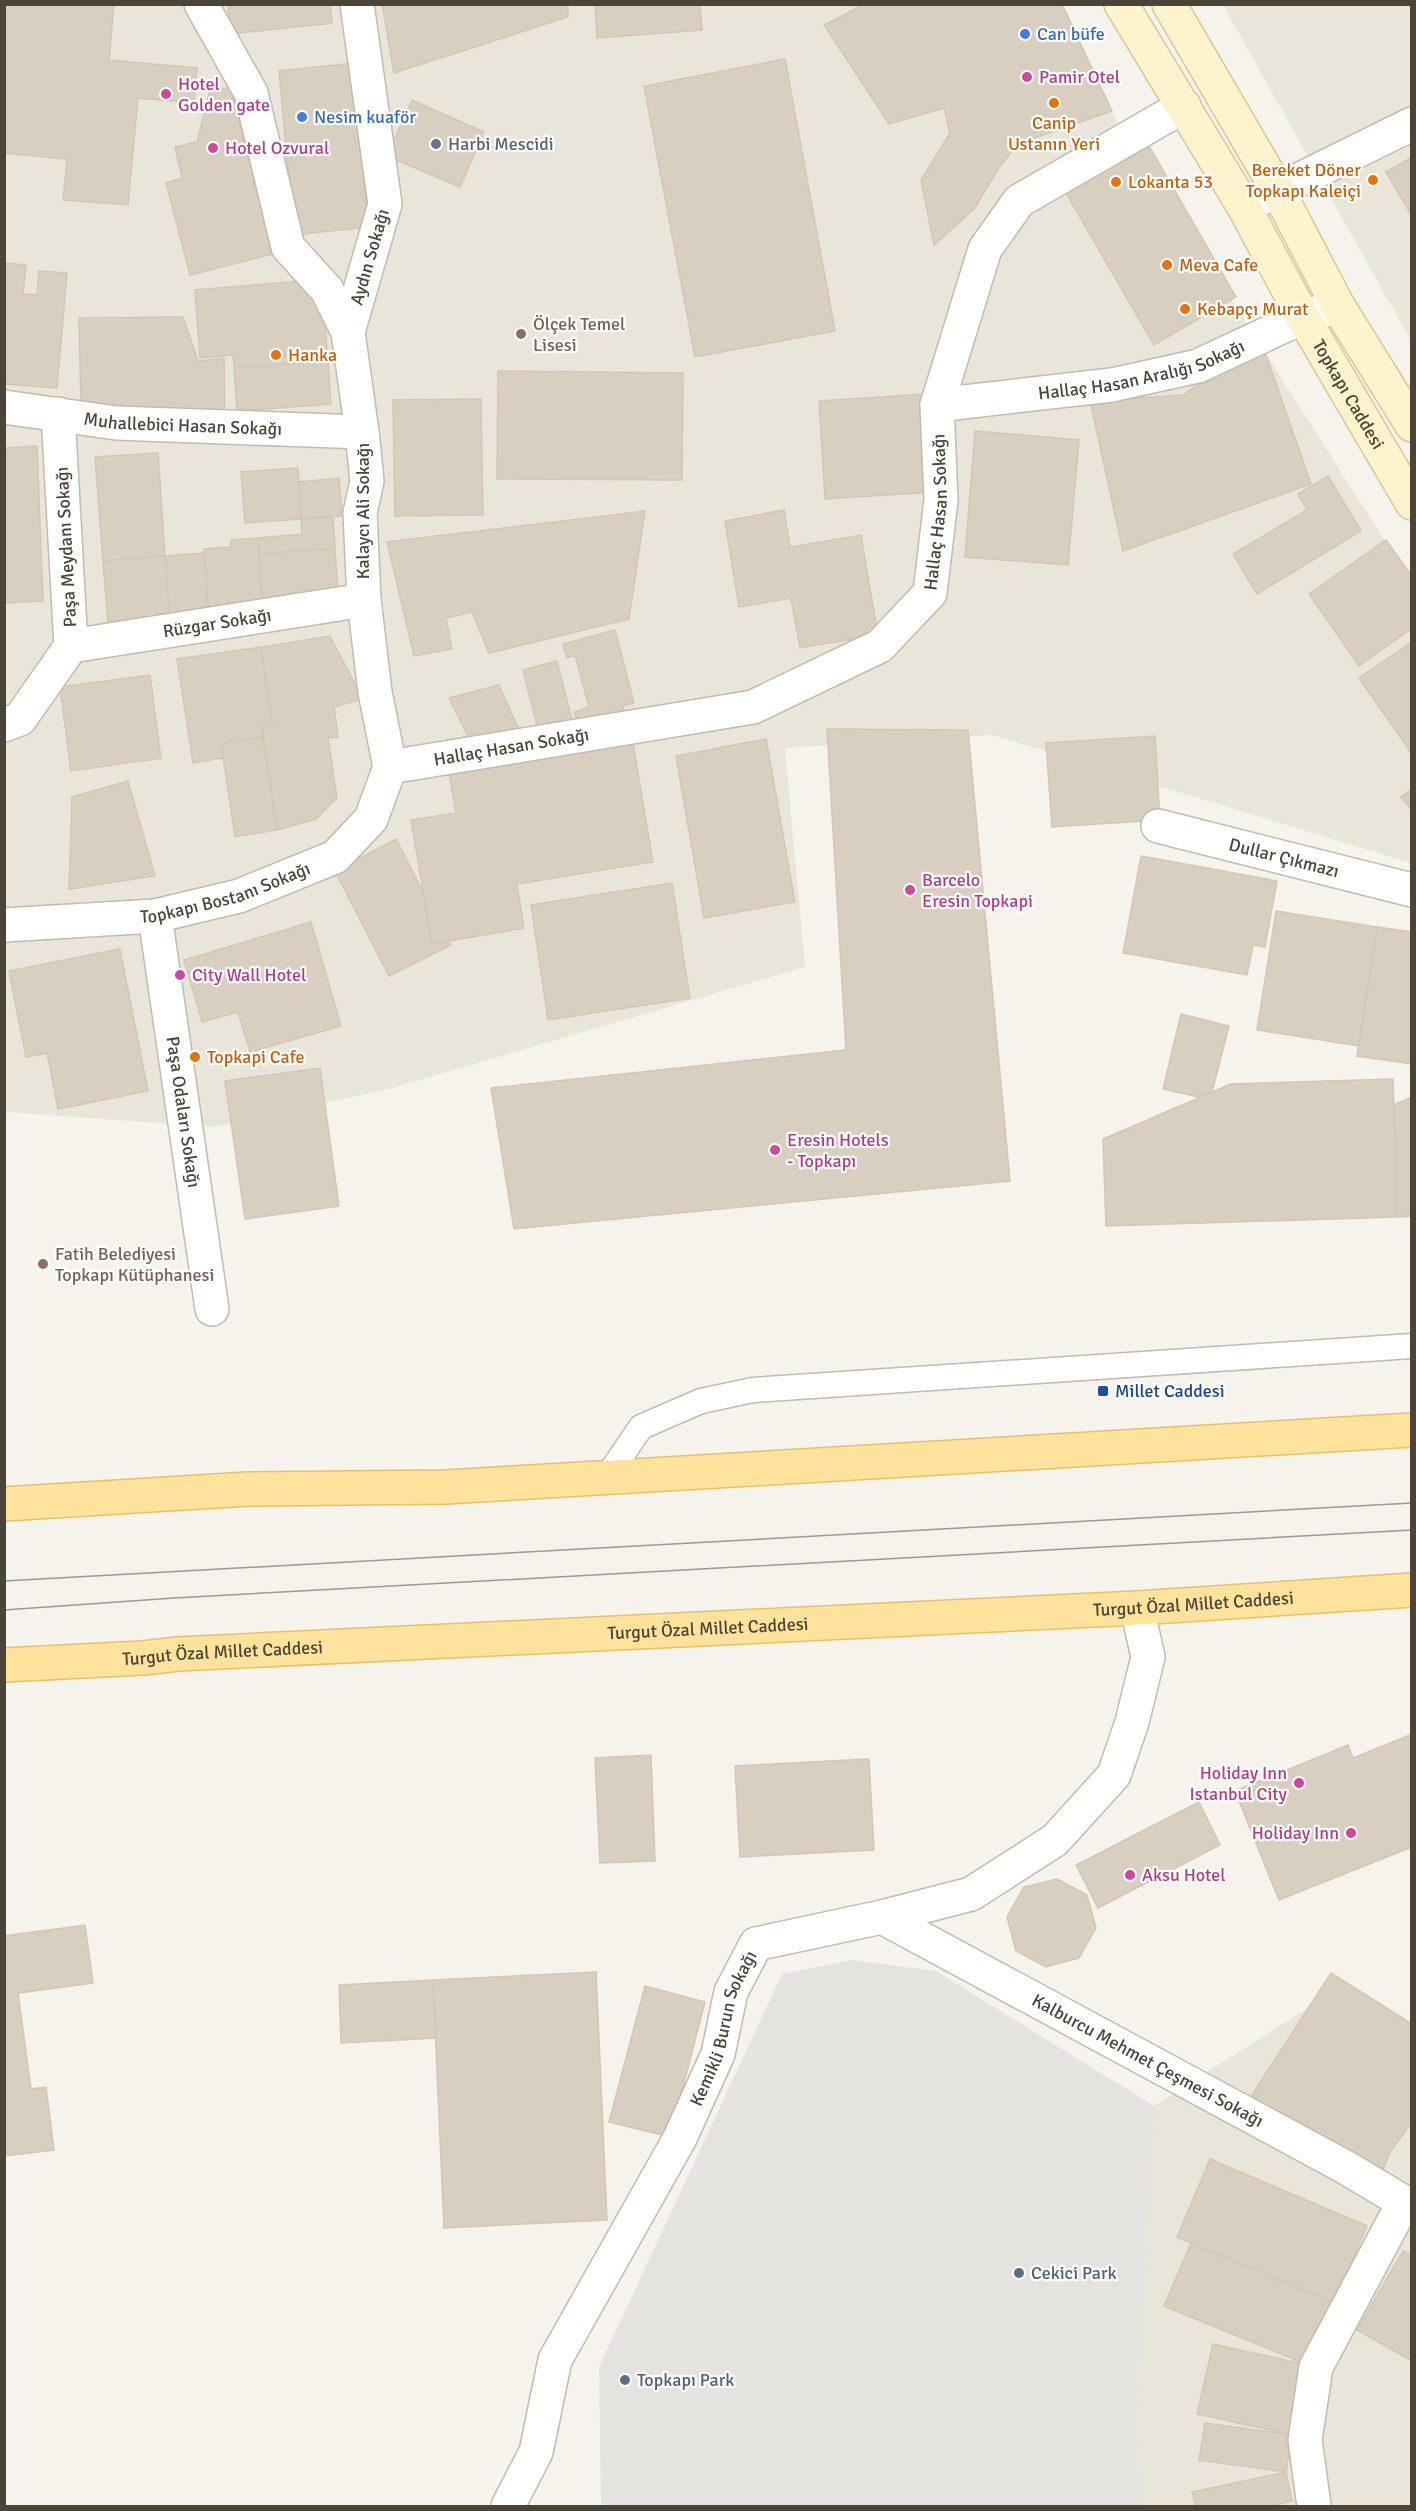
<svg xmlns="http://www.w3.org/2000/svg" width="1416" height="2511" font-family="Signika,sans-serif">
<rect width="100%" height="100%" fill="#f6f3ec"/>
<path fill="#eae5da" d="M 4,5 L 1044,5 L 1411,582 L 1411,863 L 992,735 L 785,748 L 805,967 L 389,1089 L 214,1127 L 5,1112 Z
M 1223,5 L 1411,5 L 1411,341 Z
M 1336,1990 L 1411,2035 L 1411,2506 L 1143,2506 L 1135,2432 L 1154,2106 Z"/>
<path fill="#e5e3e0" d="M 852,1960 L 936,1971 L 1154,2106 L 1135,2432 L 1143,2506 L 601,2506 L 599,2367 L 782,1974 Z"/>
<path fill="#d8cfc1" stroke="#d3c7b4" stroke-width="1.5" d="M 4,4 L 114,4 L 109,60 L 197,68 L 194,103 L 138,98 L 128,205 L 63,200 L 67,159 L 4,153 Z
M 228,4 L 330,4 L 332,23 L 231,34 Z
M 382,4 L 568,4 L 568,17 L 394,73 Z
M 595,4 L 700,4 L 702,30 L 597,38 Z
M 865,4 L 1062,4 L 1112,111 L 1017,144 L 996,172 L 975,208 L 934,245 L 921,180 L 950,133 L 944,108 L 889,124 L 824,25 Z
M 785,59 L 835,331 L 695,357 L 644,86 Z
M 353,63 L 368,227 L 294,235 L 279,71 Z
M 231,88 L 273,254 L 190,275 L 166,183 L 182,178 L 175,147 L 197,142 L 210,89 Z
M 412,100 L 484,132 L 460,187 L 387,156 Z
M 1148,144 L 1236,297 L 1154,345 L 1066,193 Z
M 1412,157 L 1412,216 L 1386,172 Z
M 4,263 L 26,265 L 23,294 L 37,295 L 39,271 L 67,273 L 57,388 L 4,384 Z
M 301,281 L 324,308 L 328,361 L 234,368 L 233,355 L 200,358 L 195,290 Z
M 183,317 L 198,361 L 224,358 L 225,416 L 81,407 L 79,318 Z
M 1262,343 L 1311,484 L 1123,551 L 1090,401 L 1183,395 Z
M 328,361 L 331,404 L 237,411 L 234,368 Z
M 498,371 L 683,373 L 682,480 L 497,479 Z
M 927,394 L 933,492 L 825,499 L 819,401 Z
M 481,399 L 483,515 L 395,516 L 393,400 Z
M 975,431 L 1079,440 L 1068,565 L 965,557 Z
M 37,446 L 43,601 L 4,603 L 4,448 Z
M 158,453 L 165,556 L 103,561 L 95,457 Z
M 298,468 L 301,519 L 245,523 L 241,472 Z
M 1328,476 L 1361,531 L 1257,594 L 1233,554 L 1307,510 L 1298,494 Z
M 339,478 L 342,516 L 301,519 L 299,482 Z
M 784,510 L 790,547 L 861,535 L 878,635 L 800,648 L 791,598 L 739,607 L 725,521 Z
M 645,511 L 629,619 L 489,653 L 472,612 L 446,618 L 452,649 L 414,656 L 387,542 Z
M 333,516 L 335,548 L 259,554 L 258,538 L 302,534 L 301,519 Z
M 258,538 L 263,612 L 209,617 L 204,549 L 231,547 L 231,540 Z
M 1386,540 L 1412,576 L 1412,628 L 1359,666 L 1309,594 Z
M 335,548 L 338,594 L 262,600 L 259,554 Z
M 204,553 L 209,617 L 170,620 L 165,556 Z
M 165,556 L 170,620 L 108,624 L 103,561 Z
M 615,630 L 634,703 L 623,706 L 624,711 L 600,718 L 579,731 L 574,712 L 589,707 L 575,655 L 567,658 L 563,644 Z
M 330,636 L 363,699 L 334,707 L 338,737 L 328,738 L 337,798 L 316,819 L 277,830 L 262,725 L 272,723 L 261,647 Z
M 1412,642 L 1412,754 L 1359,678 Z
M 261,647 L 272,723 L 262,725 L 263,737 L 221,743 L 223,758 L 193,763 L 177,659 Z
M 557,661 L 573,724 L 539,733 L 523,670 Z
M 150,675 L 161,758 L 71,771 L 60,687 Z
M 499,685 L 520,732 L 469,739 L 449,698 Z
M 827,729 L 968,730 L 1010,1181 L 514,1229 L 491,1088 L 846,1050 Z
M 1155,736 L 1160,820 L 1052,827 L 1046,743 Z
M 263,737 L 277,830 L 235,837 L 221,743 Z
M 766,739 L 795,902 L 704,918 L 676,756 Z
M 633,743 L 653,862 L 517,884 L 524,928 L 432,944 L 411,820 L 456,813 L 449,773 Z
M 128,781 L 155,876 L 69,889 L 72,797 Z
M 1412,789 L 1412,811 L 1401,797 Z
M 396,839 L 423,892 L 432,944 L 449,941 L 451,945 L 389,976 L 335,871 Z
M 1141,856 L 1277,881 L 1265,947 L 1253,945 L 1247,975 L 1123,953 Z
M 672,883 L 690,998 L 548,1020 L 531,905 Z
M 1276,911 L 1377,927 L 1359,1046 L 1257,1030 Z
M 311,922 L 341,1026 L 250,1052 L 238,1012 L 202,1022 L 184,960 Z
M 1377,927 L 1412,932 L 1412,1064 L 1357,1056 Z
M 120,949 L 148,1091 L 58,1109 L 47,1053 L 26,1057 L 9,971 Z
M 1181,1014 L 1229,1026 L 1212,1092 L 1199,1097 L 1163,1089 Z
M 320,1068 L 339,1206 L 245,1219 L 225,1081 Z
M 1393,1079 L 1397,1217 L 1106,1226 L 1103,1139 L 1231,1084 Z
M 1412,1097 L 1412,1216 L 1397,1217 L 1394,1105 Z
M 1412,1734 L 1412,1847 L 1279,1900 L 1235,1791 L 1348,1745 L 1353,1758 Z
M 651,1755 L 655,1861 L 600,1863 L 595,1758 Z
M 869,1759 L 874,1850 L 740,1857 L 735,1766 Z
M 1199,1802 L 1220,1845 L 1098,1908 L 1076,1865 Z
M 1057,1879 L 1087,1895 L 1096,1928 L 1079,1958 L 1046,1967 L 1016,1951 L 1007,1917 L 1024,1887 Z
M 85,1925 L 93,1983 L 18,1993 L 31,2089 L 46,2087 L 54,2150 L 4,2156 L 4,1936 Z
M 596,1972 L 607,2220 L 444,2228 L 433,1980 Z
M 1331,1973 L 1412,2024 L 1412,2121 L 1389,2154 L 1379,2180 L 1250,2098 Z
M 433,1980 L 436,2038 L 341,2043 L 339,1985 Z
M 645,1986 L 705,2002 L 670,2137 L 609,2122 Z
M 1210,2159 L 1367,2226 L 1334,2303 L 1177,2237 Z
M 1191,2243 L 1334,2303 L 1308,2365 L 1164,2306 Z
M 1403,2251 L 1412,2256 L 1412,2361 L 1357,2330 Z
M 1213,2344 L 1308,2365 L 1292,2435 L 1197,2414 Z
M 1205,2423 L 1292,2435 L 1286,2472 L 1199,2460 Z
M 1286,2472 L 1292,2501 L 1270,2506 L 1196,2506 L 1192,2492 Z"/>
<g fill="none" stroke-linecap="round" stroke-linejoin="round">
<g stroke="#c2bbae" stroke-width="27">
<path id="lane" d="M 607,1477 L 641,1427 L 701,1401 L 753,1390 L 1412,1346"/>
</g>
<g stroke="#c2bbae" stroke-width="36">
<g id="street">
<path d="M 201,4 L 251,93 L 288,247 L 327,290 L 348,332 L 362,432 L 367,481 L 360,513 L 364,600 L 375,692 L 390,767"/>
<path d="M 1244,207 L 1412,124"/>
<path id="s1" d="M 348,332 L 385,204 L 357,4"/>
<path id="s2" d="M 937,405 L 1112,385 L 1198,366 L 1303,317 L 1338,306"/>
<path id="s3" d="M 4,407 L 116,423 L 362,432"/>
<path id="s4" d="M 71,646 L 364,600"/>
<path d="M 4,725 L 20,719 L 71,646 L 58,414"/>
<path id="s5" d="M 390,767 L 753,707 L 880,646 L 930,593 L 941,500 L 937,405 L 985,249 L 1019,201 L 1184,106"/>
<path id="s6" d="M 1158,826 L 1412,890"/>
<path id="s7" d="M 155,916 L 212,1309"/>
<path id="s8" d="M 4,925 L 155,916 L 239,896 L 335,857 L 371,819 L 390,767"/>
<path id="s9" d="M 882,1917 L 1345,2167 L 1412,2207"/>
<path id="s10" d="M 508,2506 L 536,2452 L 555,2360 L 680,2138 L 718,2054 L 731,1992 L 756,1944 L 882,1917 L 971,1894 L 1055,1840 L 1114,1775 L 1132,1722 L 1148,1657 L 1137,1608"/>
<path d="M 1314,2506 L 1305,2440 L 1316,2367 L 1404,2202"/>
</g>
</g>
<g stroke="#d6c79b" stroke-width="36">
<g id="secondary">
<path id="s11" d="M 1121,4 L 1244,207 L 1303,317 L 1412,503"/>
<path d="M 1169,4 L 1277,189 L 1338,306 L 1412,425"/>
</g>
</g>
<g stroke="#e6c16a" stroke-width="36">
<g id="primary">
<path d="M 4,1504 L 248,1489 L 446,1487 L 1412,1430"/>
<path id="s12" d="M 4,1665 L 143,1658 L 178,1654 L 1137,1608 L 1412,1590"/>
</g>
</g>
<use href="#lane" stroke="#fff" stroke-width="24"/>
<use href="#street" stroke="#fff" stroke-width="33"/>
<use href="#secondary" stroke="#fff3cd" stroke-width="33"/>
<use href="#primary" stroke="#ffe39c" stroke-width="33"/>
<path stroke="#9a9a9a" stroke-width="1.5" d="M 4,1581 L 1412,1503
M 4,1610 L 174,1598 L 1412,1530"/>
</g>
<g fill="#3f7fe0" stroke="#fff" stroke-width="2">
<circle cx="1025" cy="34" r="6"/>
<circle cx="302" cy="117" r="6"/>
</g>
<g fill="#d1479c" stroke="#fff" stroke-width="2">
<circle cx="1027" cy="77" r="6"/>
<circle cx="166" cy="94" r="6"/>
<circle cx="213" cy="148" r="6"/>
<circle cx="910" cy="890" r="6"/>
<circle cx="180" cy="975" r="6"/>
<circle cx="775" cy="1150" r="6"/>
<circle cx="1299" cy="1783" r="6"/>
<circle cx="1351" cy="1833" r="6"/>
<circle cx="1130" cy="1875" r="6"/>
</g>
<g fill="#e8710a" stroke="#fff" stroke-width="2">
<circle cx="1054" cy="103" r="6"/>
<circle cx="1373" cy="180" r="6"/>
<circle cx="1116" cy="182" r="6"/>
<circle cx="1167" cy="265" r="6"/>
<circle cx="1185" cy="309" r="6"/>
<circle cx="276" cy="355" r="6"/>
<circle cx="195" cy="1057" r="6"/>
</g>
<circle fill="#6b7280" stroke="#fff" stroke-width="2" cx="436" cy="144" r="6"/>
<g fill="#8d6e63" stroke="#fff" stroke-width="2">
<circle cx="521" cy="334" r="6"/>
<circle cx="43" cy="1264" r="6"/>
</g>
<rect fill="#1a4fb4" stroke="#fff" stroke-width="2" x="1097" y="1385" width="12" height="12" rx="3"/>
<g fill="#5c6f8a" stroke="#fff" stroke-width="2">
<circle cx="1019" cy="2273" r="6"/>
<circle cx="625" cy="2380" r="6"/>
</g>
<g text-anchor="middle" dominant-baseline="central" stroke-width="4.5" stroke-linejoin="round" paint-order="stroke">
<g font-size="18" fill="#366cbe" stroke="#fff" text-anchor="start">
<text x="1037" y="34">Can büfe</text>
<text x="314" y="117">Nesim kuaför</text>
</g>
<g font-size="18" fill="#b23c85" stroke="#fff" text-anchor="start">
<text x="1039" y="77">Pamir Otel</text>
<text x="178" y="84">Hotel<tspan x="178" dy="21">Golden gate</tspan></text>
<text x="225" y="148">Hotel Ozvural</text>
<text x="922" y="880">Barcelo<tspan x="922" dy="21">Eresin Topkapi</tspan></text>
<text x="192" y="975">City Wall Hotel</text>
<text x="787" y="1140">Eresin Hotels<tspan x="787" dy="21">- Topkapı</tspan></text>
<text x="1287" y="1773" text-anchor="end">Holiday Inn<tspan x="1287" dy="21">Istanbul City</tspan></text>
<text x="1339" y="1833" text-anchor="end">Holiday Inn</text>
<text x="1142" y="1875">Aksu Hotel</text>
</g>
<g font-size="18" fill="#c56008" stroke="#fff" text-anchor="start">
<text x="1054" y="123" text-anchor="middle">Canip<tspan x="1054" dy="21">Ustanın Yeri</tspan></text>
<text x="1361" y="170" text-anchor="end">Bereket Döner<tspan x="1361" dy="21">Topkapı Kaleiçi</tspan></text>
<text x="1128" y="182">Lokanta 53</text>
<text x="1179" y="265">Meva Cafe</text>
<text x="1197" y="309">Kebapçı Murat</text>
<text x="288" y="355">Hanka</text>
<text x="207" y="1057">Topkapi Cafe</text>
</g>
<g font-size="18" fill="#5b616d" stroke="#fff" text-anchor="start">
<text x="448" y="144">Harbi Mescidi</text>
</g>
<g font-size="18" fill="#4b4439" stroke="#fff">
<text stroke="none"><textPath href="#s1" startOffset="78">Aydın Sokağı</textPath></text>
<text stroke="none"><textPath href="#s2" startOffset="208">Hallaç Hasan Aralığı Sokağı</textPath></text>
<text stroke="none"><textPath href="#s11" startOffset="452">Topkapı Caddesi</textPath></text>
<text stroke="none"><textPath href="#s3" startOffset="180">Muhallebici Hasan Sokağı</textPath></text>
<text transform="translate(363 511) rotate(-90)">Kalaycı Ali Sokağı</text>
<text stroke="none"><textPath href="#s5" startOffset="663">Hallaç Hasan Sokağı</textPath></text>
<text transform="translate(66 547) rotate(-93)">Paşa Meydanı Sokağı</text>
<text stroke="none"><textPath href="#s4" startOffset="148">Rüzgar Sokağı</textPath></text>
<text stroke="none"><textPath href="#s5" startOffset="123">Hallaç Hasan Sokağı</textPath></text>
<text stroke="none"><textPath href="#s6" startOffset="130">Dullar Çıkmazı</textPath></text>
<text stroke="none"><textPath href="#s8" startOffset="225">Topkapı Bostanı Sokağı</textPath></text>
<text stroke="none"><textPath href="#s7" startOffset="198">Paşa Odaları Sokağı</textPath></text>
<text stroke="none"><textPath href="#s12" startOffset="1191">Turgut Özal Millet Caddesi</textPath></text>
<text stroke="none"><textPath href="#s12" startOffset="705">Turgut Özal Millet Caddesi</textPath></text>
<text stroke="none"><textPath href="#s12" startOffset="219">Turgut Özal Millet Caddesi</textPath></text>
<text stroke="none"><textPath href="#s10" startOffset="528">Kemikli Burun Sokağı</textPath></text>
<text stroke="none"><textPath href="#s9" startOffset="302">Kalburcu Mehmet Çeşmesi Sokağı</textPath></text>
</g>
<g font-size="18" fill="#785e54" stroke="#fff" text-anchor="start">
<text x="533" y="324">Ölçek Temel<tspan x="533" dy="21">Lisesi</tspan></text>
<text x="55" y="1254">Fatih Belediyesi<tspan x="55" dy="21">Topkapı Kütüphanesi</tspan></text>
</g>
<g font-size="18" fill="#164399" stroke="#fff" text-anchor="start">
<text x="1115" y="1391">Millet Caddesi</text>
</g>
<g font-size="18" fill="#4e5e75" stroke="#fff" text-anchor="start">
<text x="1031" y="2273">Cekici Park</text>
<text x="637" y="2380">Topkapı Park</text>
</g>
</g>
<rect width="1416" height="2511" fill="none" stroke="#4b4439" stroke-width="12"/>
</svg>
